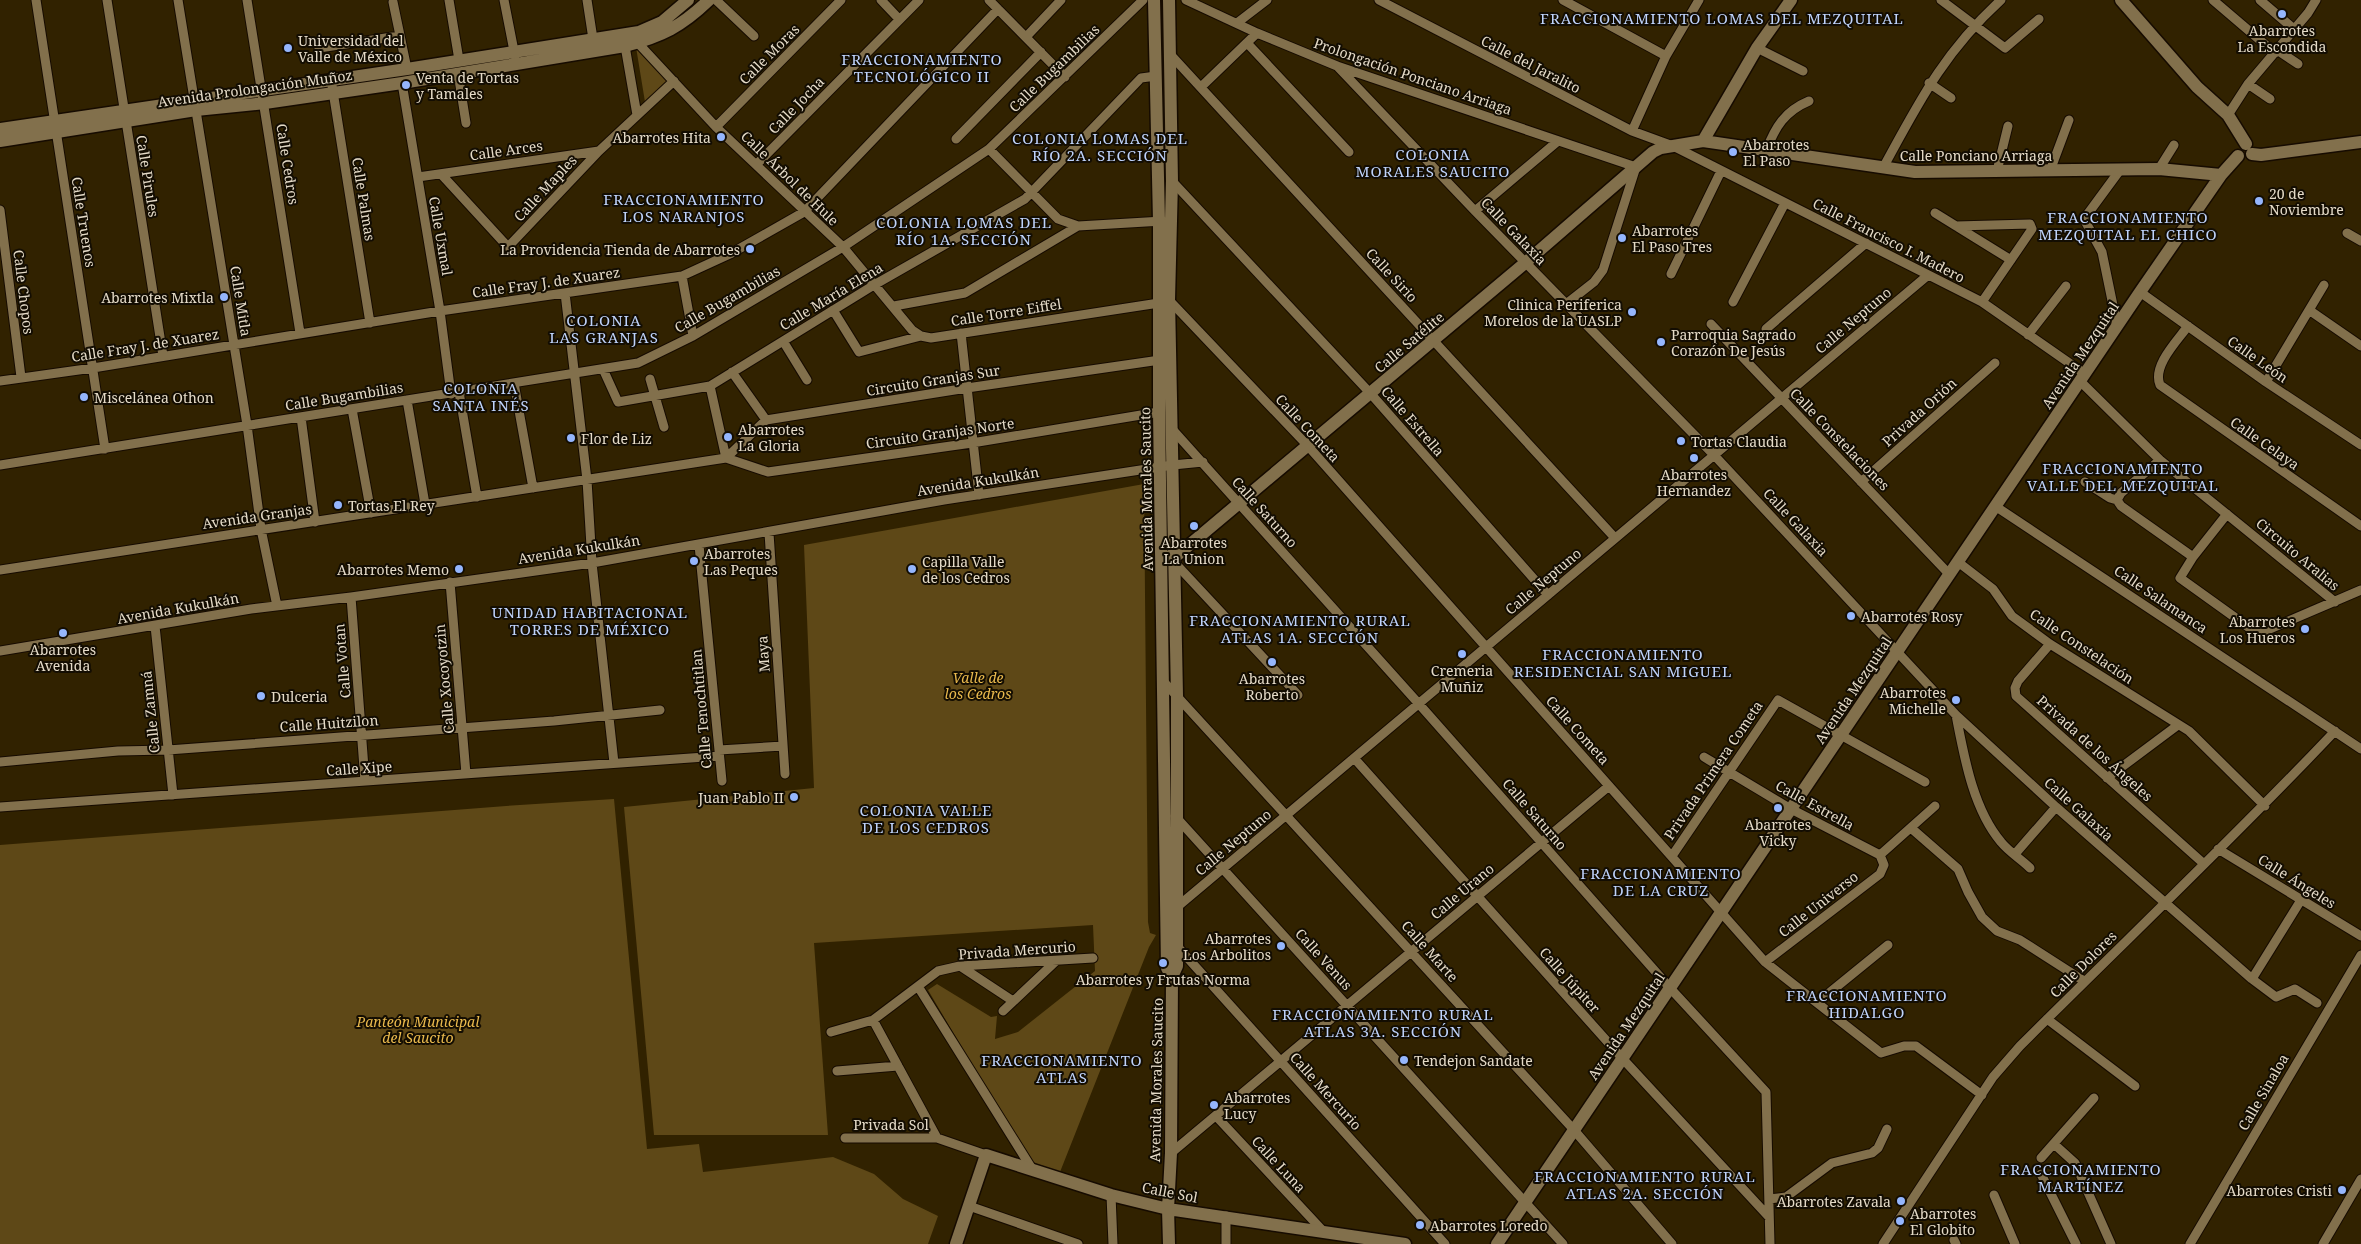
<svg xmlns="http://www.w3.org/2000/svg" width="2361" height="1244" font-family="'Noto Serif',serif">
<rect width="100%" height="100%" fill="#312200"/>
<path fill="#5e4817" d="M 636,47 L 668,80 L 645,102 Z
M 1144,484 L 1148,922 L 1150,933 L 1156,935 L 1149,947 L 1060,1172 L 1029,1161 L 928,990 L 937,984 L 991,1017 L 997,1016 L 995,1039 L 1018,1032 L 1095,971 L 1093,925 L 814,943 L 828,1135 L 654,1135 L 624,807 L 814,788 L 804,545 Z
M 614,799 L 647,1149 L 699,1144 L 703,1172 L 833,1157 L 874,1174 L 903,1199 L 938,1216 L 928,1244 L 0,1244 L 0,845 L 506,806 Z"/>
<g fill="none" stroke-linecap="round" stroke-linejoin="round">
<g stroke="#160b00" stroke-width="11">
<path id="street" d="M 36,0 L 105,449
M 107,0 L 163,356
M 178,0 L 247,425 L 261,529 L 277,606
M 247,0 L 300,333
M 449,0 L 459,60
M 504,0 L 515,56
M 587,0 L 593,39
M 716,0 L 754,36
M 881,0 L 899,19
M 989,0 L 1065,77
M 1186,0 L 1257,33 L 1337,66 L 1636,167 L 1603,270 L 1594,282 L 1566,304
M 1379,0 L 1632,131 L 1673,146 L 1982,302 L 2085,374
M 1563,0 L 1666,56
M 1941,0 L 2005,48 L 2039,19
M 2213,0 L 2275,53
M 2260,0 L 2295,30
M 393,2 L 407,69
M 1237,23 L 1267,0
M 1026,37 L 1061,0
M 637,42 L 716,127 L 843,247 L 912,330 L 921,336
M 1248,44 L 1349,152
M 625,46 L 637,115
M 319,48 L 399,36
M 1757,48 L 1803,71
M 2277,50 L 2298,64
M 1169,53 L 1615,538
M 1337,66 L 1475,211 L 1714,455 L 1956,715 L 2056,807 L 2252,979 L 2276,997 L 2295,989 L 2317,1003
M 458,73 L 466,123
M 331,79 L 370,323
M 402,83 L 440,311 L 451,394
M 1929,83 L 1951,98
M 2248,84 L 2270,99
M 1201,87 L 1257,33
M 2228,115 L 2248,84 L 2308,13 L 2316,0
M 716,127 L 841,0
M 1632,131 L 1666,56 L 1699,0
M 956,139 L 1041,52
M 989,149 L 1058,219 L 1078,226
M 1766,151 C 1775,127 1785,111 1809,101
M 757,164 L 919,0
M 1883,168 C 1919,102 1944,52 2001,0
M 2159,169 L 2174,145
M 1997,171 L 2008,126
M 2050,171 L 2069,120
M 441,174 L 508,247 L 599,151 L 674,81
M 418,177 L 599,151
M 1172,181 L 1371,394 L 1548,595
M 0,210 L 21,377
M 1475,211 L 1558,141
M 1935,213 L 2011,260
M 1956,226 L 2030,224 L 2032,229 L 1982,302
M 2347,233 L 2361,241
M 1671,274 L 1721,171
M 682,276 L 693,336
M 2140,292 L 2266,382 L 2361,445
M 565,293 L 587,480 L 592,563 L 614,763
M 1169,300 L 1308,446 L 1765,962 L 1881,1053 L 1904,1046 L 1916,1046 L 1982,1095
M 1733,302 L 1785,203
M 894,306 L 965,293 L 1078,226 L 1163,221
M 833,310 L 859,352 L 921,336 L 931,338 L 1159,303
M 2309,310 L 2361,346
M 1711,324 L 1949,574
M 2188,326 C 2177,341 2152,366 2160,385 L 2361,526
M 2116,328 L 2116,320 L 2102,252 L 2084,219 L 2120,170
M 1766,329 L 1866,243
M 961,333 L 979,495
M 2028,335 L 2066,286
M 783,341 L 807,380
M 603,369 L 618,402 L 710,386 L 874,285 L 1025,199 L 1141,78 L 1156,76
M 732,372 L 766,420
M 650,379 L 664,427
M 0,381 L 93,368 L 440,311 L 682,276 L 730,254 L 804,212 L 998,9
M 2080,381 L 2160,460 L 2335,602
M 2266,382 L 2324,285
M 514,383 L 533,488
M 710,386 L 726,458
M 459,392 L 477,497
M 407,400 L 425,504
M 352,409 L 371,513
M 301,417 L 315,522
M 1172,429 L 1419,704 L 1670,988 L 1766,1092 L 1770,1244
M 726,458 L 766,420 L 967,388 L 1160,360
M 0,465 L 638,363 L 693,336 L 843,247 L 989,149 L 1143,0
M 1861,482 L 1995,363
M 2085,482 L 2110,498 L 2117,500
M 2117,500 L 2121,506 L 2193,557
M 2117,500 L 2121,493 L 2160,460
M 1995,506 L 2361,749
M 2227,514 L 2193,557 L 2180,578 L 2258,634 L 2361,590
M 769,533 L 785,774
M 699,545 L 722,781
M 1958,562 L 1993,589 L 2012,616 L 2050,644 L 2189,731 L 2265,806
M 1175,563 L 1298,695
M 0,570 L 726,458 L 768,472 L 972,443 L 1159,412
M 450,582 L 466,774
M 351,597 L 365,781
M 155,626 L 173,795
M 2050,644 L 2018,681 L 2015,688 L 2016,696 L 2203,863
M 0,651 L 251,609 L 351,597 L 592,563 L 944,500 L 1173,465 L 1203,462
M 1163,681 L 1574,1130 L 1672,1244
M 1956,715 C 1964,756 1973,809 2001,842 C 2009,852 2021,859 2030,868
M 719,750 L 783,746
M 1704,757 L 1791,809 L 1880,855 L 1884,865 L 1880,874 L 1765,962
M 1354,758 L 1622,1058 L 1769,1217
M 0,762 L 118,751 L 168,750 L 554,721 L 660,710
M 2107,778 L 2178,725
M 0,807 L 719,756
M 1175,816 L 1563,1244
M 1911,828 L 1958,869 L 1968,892 L 1982,917 L 1997,931 L 2020,940 L 2084,981
M 2218,849 L 2361,936
M 2015,854 L 2056,807
M 1880,855 L 1935,806
M 1672,856 L 1778,700 L 1925,782
M 1177,907 L 1927,276
M 1176,945 L 1445,1244
M 960,966 L 1013,1001
M 2252,979 L 2301,900
M 919,988 L 1032,1169
M 1818,1002 L 1888,945
M 1003,1011 L 1056,961
M 2047,1019 L 2135,1086
M 873,1020 L 937,1138
M 831,1032 L 873,1020 L 938,971 L 960,966 L 1093,958
M 837,1071 L 898,1066
M 1216,1116 L 1323,1231
M 845,1138 L 937,1138 L 986,1155
M 2054,1144 L 2075,1163 L 2111,1244
M 1171,1153 L 1609,786
M 2041,1158 L 2094,1098
M 2041,1174 L 2076,1244
M 1111,1195 L 1113,1244
M 1994,1195 L 2015,1244
M 1769,1199 L 1786,1197 L 1832,1163 L 1872,1153 L 1878,1148 L 1887,1129
M 969,1206 L 1078,1244
M 1954,1240 L 1956,1244
M 1226,1244 L 1226,1216
M 1883,1244 L 1993,1077 L 2020,1046 C 2125,941 2233,839 2335,731
M 2190,1244 L 2361,955
M 2323,1244 L 2361,1179"/>
</g>
<g stroke="#160b00" stroke-width="15">
<path id="secondary" d="M 1154,0 L 1159,221 L 1159,412 L 1167,968 L 1172,977
M 1169,0 L 1172,181 L 1169,300 L 1177,695 L 1177,966 L 1172,977 L 1171,1153 L 1168,1209 L 1169,1244
M 2121,0 L 2197,87 L 2228,115 L 2246,144
M 0,129 L 407,69 L 639,32 L 662,22 L 688,0
M 0,141 L 196,110 L 265,103 L 402,83 L 625,46 C 662,36 681,27 709,0
M 1703,141 L 1757,48 L 1791,0
M 2252,154 L 2261,155 L 2361,142
M 1162,556 L 1175,557 L 1525,263 L 1653,152 L 1661,148 L 1703,141 L 1915,172 L 2159,169 L 2221,175
M 956,1244 L 986,1155 L 1111,1195 L 1168,1209 L 1405,1244
M 1497,1244 L 2140,292 L 2221,175 L 2238,156"/>
</g>
<use href="#street" stroke="#82704c" stroke-width="9"/>
<use href="#secondary" stroke="#82704c" stroke-width="12"/>
</g>
<g fill="#95b6fd" stroke="#130d02" stroke-width="2">
<circle cx="2282" cy="14" r="5"/>
<circle cx="288" cy="48" r="5"/>
<circle cx="406" cy="85" r="5"/>
<circle cx="721" cy="137" r="5"/>
<circle cx="1733" cy="152" r="5"/>
<circle cx="2259" cy="201" r="5"/>
<circle cx="1622" cy="238" r="5"/>
<circle cx="750" cy="249" r="5"/>
<circle cx="224" cy="297" r="5"/>
<circle cx="1632" cy="312" r="5"/>
<circle cx="1661" cy="342" r="5"/>
<circle cx="84" cy="397" r="5"/>
<circle cx="728" cy="437" r="5"/>
<circle cx="571" cy="438" r="5"/>
<circle cx="1681" cy="441" r="5"/>
<circle cx="1694" cy="458" r="5"/>
<circle cx="338" cy="505" r="5"/>
<circle cx="1194" cy="526" r="5"/>
<circle cx="694" cy="561" r="5"/>
<circle cx="459" cy="569" r="5"/>
<circle cx="912" cy="569" r="5"/>
<circle cx="1851" cy="616" r="5"/>
<circle cx="2305" cy="629" r="5"/>
<circle cx="63" cy="633" r="5"/>
<circle cx="1462" cy="654" r="5"/>
<circle cx="1272" cy="662" r="5"/>
<circle cx="261" cy="696" r="5"/>
<circle cx="1956" cy="700" r="5"/>
<circle cx="794" cy="797" r="5"/>
<circle cx="1778" cy="808" r="5"/>
<circle cx="1281" cy="946" r="5"/>
<circle cx="1163" cy="963" r="5"/>
<circle cx="1404" cy="1060" r="5"/>
<circle cx="1214" cy="1105" r="5"/>
<circle cx="2342" cy="1190" r="5"/>
<circle cx="1901" cy="1201" r="5"/>
<circle cx="1900" cy="1221" r="5"/>
<circle cx="1420" cy="1225" r="5"/>
</g>
<g text-anchor="middle" dominant-baseline="central" stroke-width="4" stroke-linejoin="round" paint-order="stroke">
<g font-size="14" fill="#e5dbc8" stroke="#130d02" text-anchor="start">
<text x="2282" y="30" text-anchor="middle">Abarrotes<tspan x="2282" dy="16">La Escondida</tspan></text>
<text x="298" y="40">Universidad del<tspan x="298" dy="16">Valle de México</tspan></text>
<text x="416" y="77">Venta de Tortas<tspan x="416" dy="16">y Tamales</tspan></text>
<text x="711" y="137" text-anchor="end">Abarrotes Hita</text>
<text x="1743" y="144">Abarrotes<tspan x="1743" dy="16">El Paso</tspan></text>
<text x="2269" y="193">20 de<tspan x="2269" dy="16">Noviembre</tspan></text>
<text x="1632" y="230">Abarrotes<tspan x="1632" dy="16">El Paso Tres</tspan></text>
<text x="740" y="249" text-anchor="end">La Providencia Tienda de Abarrotes</text>
<text x="214" y="297" text-anchor="end">Abarrotes Mixtla</text>
<text x="1622" y="304" text-anchor="end">Clinica Periferica<tspan x="1622" dy="16">Morelos de la UASLP</tspan></text>
<text x="1671" y="334">Parroquia Sagrado<tspan x="1671" dy="16">Corazón De Jesús</tspan></text>
<text x="94" y="397">Miscelánea Othon</text>
<text x="738" y="429">Abarrotes<tspan x="738" dy="16">La Gloria</tspan></text>
<text x="581" y="438">Flor de Liz</text>
<text x="1691" y="441">Tortas Claudia</text>
<text x="1694" y="474" text-anchor="middle">Abarrotes<tspan x="1694" dy="16">Hernandez</tspan></text>
<text x="348" y="505">Tortas El Rey</text>
<text x="1194" y="542" text-anchor="middle">Abarrotes<tspan x="1194" dy="16">La Union</tspan></text>
<text x="704" y="553">Abarrotes<tspan x="704" dy="16">Las Peques</tspan></text>
<text x="922" y="561">Capilla Valle<tspan x="922" dy="16">de los Cedros</tspan></text>
<text x="449" y="569" text-anchor="end">Abarrotes Memo</text>
<text x="1861" y="616">Abarrotes Rosy</text>
<text x="2295" y="621" text-anchor="end">Abarrotes<tspan x="2295" dy="16">Los Hueros</tspan></text>
<text x="63" y="649" text-anchor="middle">Abarrotes<tspan x="63" dy="16">Avenida</tspan></text>
<text x="1462" y="670" text-anchor="middle">Cremeria<tspan x="1462" dy="16">Muñiz</tspan></text>
<text x="1272" y="678" text-anchor="middle">Abarrotes<tspan x="1272" dy="16">Roberto</tspan></text>
<text x="1946" y="692" text-anchor="end">Abarrotes<tspan x="1946" dy="16">Michelle</tspan></text>
<text x="271" y="696">Dulceria</text>
<text x="784" y="797" text-anchor="end">Juan Pablo II</text>
<text x="1778" y="824" text-anchor="middle">Abarrotes<tspan x="1778" dy="16">Vicky</tspan></text>
<text x="1271" y="938" text-anchor="end">Abarrotes<tspan x="1271" dy="16">Los Arbolitos</tspan></text>
<text x="1163" y="979" text-anchor="middle">Abarrotes y Frutas Norma</text>
<text x="1414" y="1060">Tendejon Sandate</text>
<text x="1224" y="1097">Abarrotes<tspan x="1224" dy="16">Lucy</tspan></text>
<text x="2332" y="1190" text-anchor="end">Abarrotes Cristi</text>
<text x="1891" y="1201" text-anchor="end">Abarrotes Zavala</text>
<text x="1910" y="1213">Abarrotes<tspan x="1910" dy="16">El Globito</tspan></text>
<text x="1430" y="1225">Abarrotes Loredo</text>
</g>
<g font-size="14" fill="#e5dbc8" stroke="#130d02">
<text transform="translate(769 54) rotate(-45)">Calle Moras</text>
<text transform="translate(1531 64) rotate(27)">Calle del Jaralito</text>
<text transform="translate(1054 68) rotate(-44)">Calle Bugambilias</text>
<text transform="translate(1413 76) rotate(19)">Prolongación Ponciano Arriaga</text>
<text transform="translate(255 88) rotate(-8)">Avenida Prolongación Muñoz</text>
<text transform="translate(796 105) rotate(-46)">Calle Jocha</text>
<text transform="translate(506 150) rotate(-8)">Calle Arces</text>
<text x="1976" y="155">Calle Ponciano Arriaga</text>
<text transform="translate(288 164) rotate(81)">Calle Cedros</text>
<text transform="translate(148 176) rotate(81)">Calle Pirules</text>
<text transform="translate(790 178) rotate(44)">Calle Árbol de Hule</text>
<text transform="translate(545 188) rotate(-47)">Calle Maples</text>
<text transform="translate(364 199) rotate(81)">Calle Palmas</text>
<text transform="translate(84 222) rotate(81)">Calle Truenos</text>
<text transform="translate(1514 231) rotate(46)">Calle Galaxia</text>
<text transform="translate(441 236) rotate(80)">Calle Uxmal</text>
<text transform="translate(1889 240) rotate(27)">Calle Francisco I. Madero</text>
<text transform="translate(1392 275) rotate(47)">Calle Sirio</text>
<text transform="translate(546 282) rotate(-8)">Calle Fray J. de Xuarez</text>
<text transform="translate(24 292) rotate(83)">Calle Chopos</text>
<text transform="translate(831 296) rotate(-31)">Calle María Elena</text>
<text transform="translate(727 299) rotate(-30)">Calle Bugambilias</text>
<text transform="translate(241 301) rotate(81)">Calle Mitla</text>
<text transform="translate(1006 312) rotate(-9)">Calle Torre Eiffel</text>
<text transform="translate(1853 320) rotate(-40)">Calle Neptuno</text>
<text transform="translate(1409 342) rotate(-40)">Calle Satélite</text>
<text transform="translate(145 345) rotate(-9)">Calle Fray J. de Xuarez</text>
<text transform="translate(2080 355) rotate(-56)">Avenida Mezquital</text>
<text transform="translate(2258 359) rotate(35)">Calle León</text>
<text transform="translate(933 380) rotate(-9)">Circuito Granjas Sur</text>
<text transform="translate(344 396) rotate(-9)">Calle Bugambilias</text>
<text transform="translate(1919 412) rotate(-42)">Privada Orión</text>
<text transform="translate(1413 421) rotate(49)">Calle Estrella</text>
<text transform="translate(1308 428) rotate(47)">Calle Cometa</text>
<text transform="translate(940 433) rotate(-8)">Circuito Granjas Norte</text>
<text transform="translate(1840 439) rotate(46)">Calle Constelaciones</text>
<text transform="translate(2265 443) rotate(35)">Calle Celaya</text>
<text transform="translate(978 481) rotate(-9)">Avenida Kukulkán</text>
<text transform="translate(1146 489) rotate(-91)">Avenida Morales Saucito</text>
<text transform="translate(1265 512) rotate(48)">Calle Saturno</text>
<text transform="translate(257 516) rotate(-8)">Avenida Granjas</text>
<text transform="translate(1796 522) rotate(47)">Calle Galaxia</text>
<text transform="translate(579 549) rotate(-9)">Avenida Kukulkán</text>
<text transform="translate(2298 554) rotate(40)">Circuito Aralias</text>
<text transform="translate(1543 581) rotate(-40)">Calle Neptuno</text>
<text transform="translate(2161 599) rotate(34)">Calle Salamanca</text>
<text transform="translate(178 608) rotate(-10)">Avenida Kukulkán</text>
<text transform="translate(2082 646) rotate(34)">Calle Constelación</text>
<text transform="translate(763 654) rotate(-94)">Maya</text>
<text transform="translate(342 661) rotate(-95)">Calle Votan</text>
<text transform="translate(444 679) rotate(-95)">Calle Xocoyotzin</text>
<text transform="translate(1853 690) rotate(-56)">Avenida Mezquital</text>
<text transform="translate(701 709) rotate(-95)">Calle Tenochtitlan</text>
<text transform="translate(150 712) rotate(-96)">Calle Zamná</text>
<text transform="translate(329 723) rotate(-4)">Calle Huitzilon</text>
<text transform="translate(1578 730) rotate(48)">Calle Cometa</text>
<text transform="translate(2095 748) rotate(42)">Privada de los Ángeles</text>
<text transform="translate(359 768) rotate(-4)">Calle Xipe</text>
<text transform="translate(1713 770) rotate(-56)">Privada Primera Cometa</text>
<text transform="translate(1815 805) rotate(29)">Calle Estrella</text>
<text transform="translate(2079 809) rotate(42)">Calle Galaxia</text>
<text transform="translate(1535 814) rotate(49)">Calle Saturno</text>
<text transform="translate(1233 842) rotate(-40)">Calle Neptuno</text>
<text transform="translate(2297 881) rotate(32)">Calle Ángeles</text>
<text transform="translate(1462 891) rotate(-40)">Calle Urano</text>
<text transform="translate(1818 904) rotate(-38)">Calle Universo</text>
<text transform="translate(1017 950) rotate(-4)">Privada Mercurio</text>
<text transform="translate(1430 951) rotate(48)">Calle Marte</text>
<text transform="translate(1324 959) rotate(48)">Calle Venus</text>
<text transform="translate(2083 964) rotate(-45)">Calle Dolores</text>
<text transform="translate(1570 980) rotate(48)">Calle Júpiter</text>
<text transform="translate(1626 1026) rotate(-56)">Avenida Mezquital</text>
<text transform="translate(1156 1080) rotate(-89)">Avenida Morales Saucito</text>
<text transform="translate(1326 1091) rotate(48)">Calle Mercurio</text>
<text transform="translate(2263 1092) rotate(-60)">Calle Sinaloa</text>
<text x="891" y="1124">Privada Sol</text>
<text transform="translate(1279 1164) rotate(47)">Calle Luna</text>
<text transform="translate(1170 1192) rotate(11)">Calle Sol</text>
</g>
<g font-size="14" font-style="italic" fill="#e9b94d" stroke="#130d02">
<text x="978" y="677">Valle de<tspan x="978" dy="16">los Cedros</tspan></text>
<text x="418" y="1021">Panteón Municipal<tspan x="418" dy="16">del Saucito</tspan></text>
</g>
<g font-size="15" letter-spacing="1" fill="#bfd3fb" stroke="#130d02">
<text x="1722" y="18">FRACCIONAMIENTO LOMAS DEL MEZQUITAL</text>
<text x="922" y="59">FRACCIONAMIENTO<tspan x="922" dy="17">TECNOLÓGICO II</tspan></text>
<text x="1100" y="138">COLONIA LOMAS DEL<tspan x="1100" dy="17">RÍO 2A. SECCIÓN</tspan></text>
<text x="1433" y="154">COLONIA<tspan x="1433" dy="17">MORALES SAUCITO</tspan></text>
<text x="684" y="199">FRACCIONAMIENTO<tspan x="684" dy="17">LOS NARANJOS</tspan></text>
<text x="2128" y="217">FRACCIONAMIENTO<tspan x="2128" dy="17">MEZQUITAL EL CHICO</tspan></text>
<text x="964" y="222">COLONIA LOMAS DEL<tspan x="964" dy="17">RÍO 1A. SECCIÓN</tspan></text>
<text x="604" y="320">COLONIA<tspan x="604" dy="17">LAS GRANJAS</tspan></text>
<text x="481" y="388">COLONIA<tspan x="481" dy="17">SANTA INÉS</tspan></text>
<text x="2123" y="468">FRACCIONAMIENTO<tspan x="2123" dy="17">VALLE DEL MEZQUITAL</tspan></text>
<text x="590" y="612">UNIDAD HABITACIONAL<tspan x="590" dy="17">TORRES DE MÉXICO</tspan></text>
<text x="1300" y="620">FRACCIONAMIENTO RURAL<tspan x="1300" dy="17">ATLAS 1A. SECCIÓN</tspan></text>
<text x="1623" y="654">FRACCIONAMIENTO<tspan x="1623" dy="17">RESIDENCIAL SAN MIGUEL</tspan></text>
<text x="926" y="810">COLONIA VALLE<tspan x="926" dy="17">DE LOS CEDROS</tspan></text>
<text x="1661" y="873">FRACCIONAMIENTO<tspan x="1661" dy="17">DE LA CRUZ</tspan></text>
<text x="1867" y="995">FRACCIONAMIENTO<tspan x="1867" dy="17">HIDALGO</tspan></text>
<text x="1383" y="1014">FRACCIONAMIENTO RURAL<tspan x="1383" dy="17">ATLAS 3A. SECCIÓN</tspan></text>
<text x="1062" y="1060">FRACCIONAMIENTO<tspan x="1062" dy="17">ATLAS</tspan></text>
<text x="2081" y="1169">FRACCIONAMIENTO<tspan x="2081" dy="17">MARTÍNEZ</tspan></text>
<text x="1645" y="1176">FRACCIONAMIENTO RURAL<tspan x="1645" dy="17">ATLAS 2A. SECCIÓN</tspan></text>
</g>
</g>
</svg>
